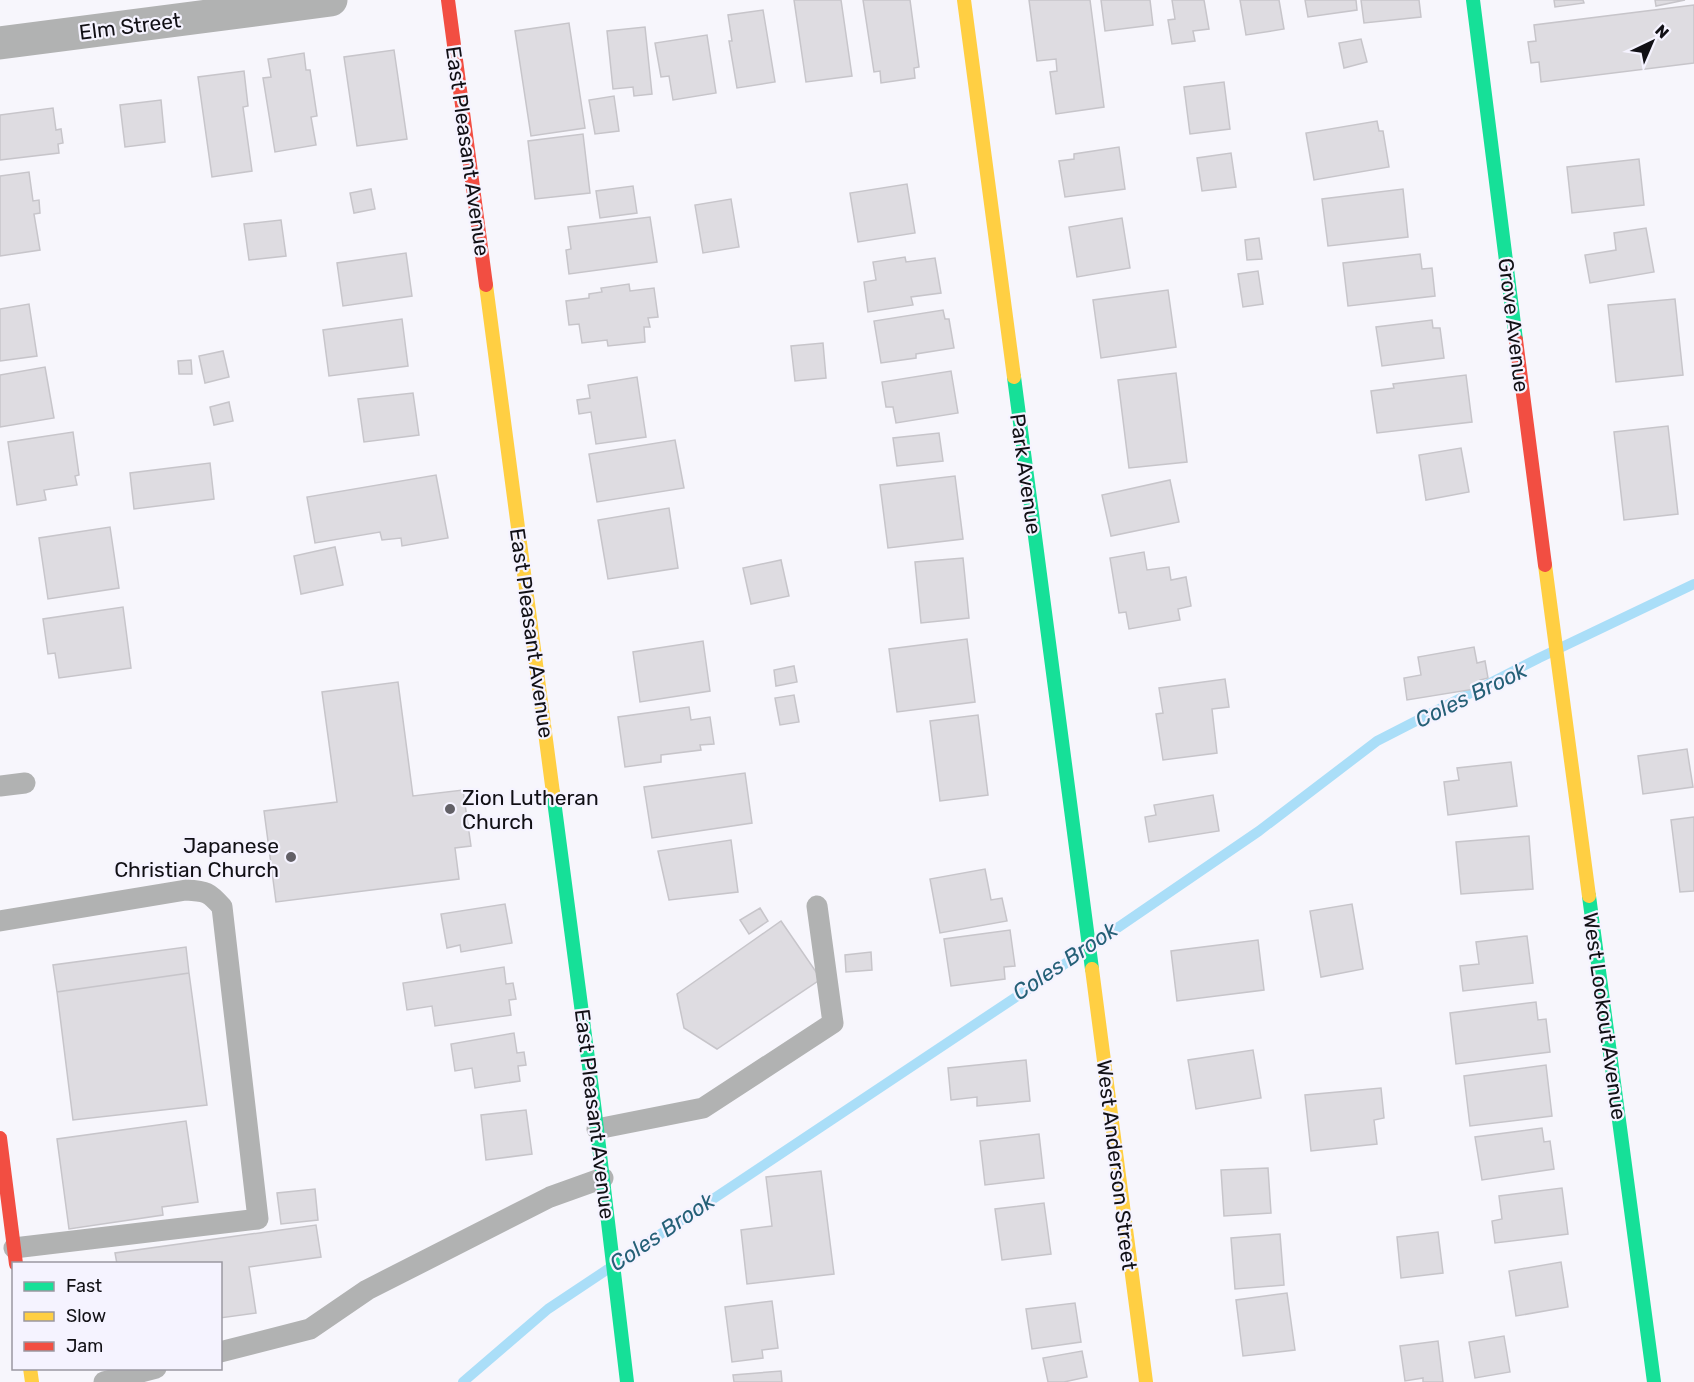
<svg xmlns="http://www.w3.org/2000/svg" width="1694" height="1382" font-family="Rubik,sans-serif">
<rect width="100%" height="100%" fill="#f7f6fc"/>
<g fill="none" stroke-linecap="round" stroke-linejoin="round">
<path stroke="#aadef8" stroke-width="10" d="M 463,1382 L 548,1309 L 1031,987 L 1259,831 L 1377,741 L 1539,658 L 1694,584"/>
</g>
<path fill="#dedce1" stroke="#c7c5ca" stroke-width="1.5" d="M 794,0 L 841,0 L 852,76 L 806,82 Z
M 863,0 L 910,0 L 919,67 L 914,68 L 915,78 L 881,83 L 880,71 L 874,72 Z
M 1029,0 L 1090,0 L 1104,107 L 1056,114 L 1050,72 L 1057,71 L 1056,59 L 1037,61 Z
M 1101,0 L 1150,0 L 1153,25 L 1105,31 Z
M 1172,0 L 1204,0 L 1209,29 L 1193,31 L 1195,41 L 1172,44 L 1168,20 L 1175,19 Z
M 1240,0 L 1279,0 L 1284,29 L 1246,35 Z
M 1305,0 L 1356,0 L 1357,10 L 1308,17 Z
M 1361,0 L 1419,0 L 1421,17 L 1364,23 Z
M 1554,0 L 1583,0 L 1584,3 L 1555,7 Z
M 1655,0 L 1685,0 L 1656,6 Z
M 1694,5 L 1694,63 L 1541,82 L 1539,62 L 1531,63 L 1528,42 L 1536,41 L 1534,25 Z
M 763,10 L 775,82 L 737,88 L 729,41 L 732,41 L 728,15 Z
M 569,23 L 585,128 L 531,136 L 515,31 Z
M 645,27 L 652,94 L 634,96 L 633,87 L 613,89 L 607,31 Z
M 707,35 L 716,93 L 673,100 L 669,76 L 661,77 L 655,43 Z
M 1361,39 L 1367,62 L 1344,68 L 1339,43 Z
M 394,50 L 407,139 L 357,146 L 344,57 Z
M 304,53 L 306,70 L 310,70 L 317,116 L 311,117 L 316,145 L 275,152 L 263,78 L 271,77 L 268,59 Z
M 244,71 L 248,106 L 243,107 L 252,171 L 212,177 L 198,77 Z
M 1224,82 L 1230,129 L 1190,134 L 1184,87 Z
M 614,96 L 619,131 L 595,134 L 589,100 Z
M 161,100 L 165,142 L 125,147 L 120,105 Z
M 53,108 L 56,130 L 61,129 L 63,143 L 58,144 L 59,153 L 0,160 L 0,115 Z
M 1377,121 L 1379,131 L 1383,131 L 1389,167 L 1314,180 L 1306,133 Z
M 583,134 L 590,193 L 535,199 L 528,141 Z
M 1119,147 L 1125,189 L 1065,197 L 1059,161 L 1074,159 L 1074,154 Z
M 1231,153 L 1236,187 L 1202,191 L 1197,158 Z
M 1639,159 L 1644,205 L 1572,213 L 1567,167 Z
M 29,172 L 33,201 L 39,200 L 40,213 L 34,214 L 40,250 L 0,256 L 0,176 Z
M 907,184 L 915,233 L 858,242 L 850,193 Z
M 633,186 L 637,213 L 600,218 L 596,191 Z
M 371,189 L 375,209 L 354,213 L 350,193 Z
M 1403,189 L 1408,237 L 1328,246 L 1322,199 Z
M 731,199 L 739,247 L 703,253 L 695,205 Z
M 650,217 L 657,262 L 569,274 L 566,250 L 571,249 L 568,227 Z
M 1122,218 L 1130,268 L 1077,277 L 1069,227 Z
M 281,220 L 286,256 L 249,260 L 244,224 Z
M 1646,228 L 1654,272 L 1590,283 L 1585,255 L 1616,250 L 1614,233 Z
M 1259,238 L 1262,259 L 1247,260 L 1245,240 Z
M 406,253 L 412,296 L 343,306 L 337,263 Z
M 1420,254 L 1422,269 L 1432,268 L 1435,296 L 1348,306 L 1343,263 Z
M 905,257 L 906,262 L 935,258 L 941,293 L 911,297 L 913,305 L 868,312 L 864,282 L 876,280 L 873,262 Z
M 1258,271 L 1263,304 L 1243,307 L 1238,274 Z
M 629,284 L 630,291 L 654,288 L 658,317 L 648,318 L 650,327 L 644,327 L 645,342 L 608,346 L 607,340 L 582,343 L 579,324 L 569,325 L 566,301 L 589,298 L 589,294 L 602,292 L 601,288 Z
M 1168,290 L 1176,347 L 1101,358 L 1093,300 Z
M 1675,299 L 1683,375 L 1616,382 L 1608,305 Z
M 29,304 L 37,356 L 0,361 L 0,309 Z
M 943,310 L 945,319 L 949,319 L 954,348 L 916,354 L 916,358 L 881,363 L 874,321 Z
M 402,319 L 408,366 L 329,376 L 323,330 Z
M 1432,320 L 1433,328 L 1440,328 L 1444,358 L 1382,366 L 1376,327 Z
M 823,343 L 826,378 L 795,381 L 791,346 Z
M 223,351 L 229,377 L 205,383 L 199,356 Z
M 191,360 L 192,374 L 179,374 L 178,361 Z
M 45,367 L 54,418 L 0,427 L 0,375 Z
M 951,371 L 958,413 L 896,423 L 893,407 L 886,407 L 882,382 Z
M 1176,373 L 1187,462 L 1129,468 L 1118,380 Z
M 1466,375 L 1472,422 L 1377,433 L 1371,391 L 1394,388 L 1393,384 Z
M 637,377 L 646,437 L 596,444 L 591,412 L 579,414 L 577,400 L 590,398 L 588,385 Z
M 413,393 L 419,435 L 364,442 L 358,399 Z
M 229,402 L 233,421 L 214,425 L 210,407 Z
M 1668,426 L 1678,514 L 1624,520 L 1614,432 Z
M 73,432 L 79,475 L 75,476 L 77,485 L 44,490 L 46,500 L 17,505 L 8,442 Z
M 939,433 L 943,461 L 897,466 L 893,438 Z
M 675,440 L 684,488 L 597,502 L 589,454 Z
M 1461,448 L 1469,492 L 1426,500 L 1419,455 Z
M 210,463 L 214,499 L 134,509 L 130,473 Z
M 436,475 L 448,538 L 402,546 L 401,538 L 382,540 L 380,532 L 315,543 L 307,497 Z
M 955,476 L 963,539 L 888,548 L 880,485 Z
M 1170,480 L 1179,522 L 1111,536 L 1102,495 Z
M 669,508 L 678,568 L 608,579 L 598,520 Z
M 110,527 L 119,588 L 48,599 L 39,538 Z
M 335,547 L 343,585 L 301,594 L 294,556 Z
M 1144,552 L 1147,570 L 1169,567 L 1171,580 L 1186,577 L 1191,606 L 1178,609 L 1180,620 L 1129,629 L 1126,612 L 1119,613 L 1110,558 Z
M 963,558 L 969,618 L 921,623 L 915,562 Z
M 781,560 L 789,596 L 751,604 L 743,568 Z
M 123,607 L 131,668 L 59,678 L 55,653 L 48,654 L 43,619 Z
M 967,639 L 975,702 L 897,712 L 889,649 Z
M 703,641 L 710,691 L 640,702 L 633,652 Z
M 1474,647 L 1477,663 L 1485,661 L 1488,678 L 1480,680 L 1481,688 L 1407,700 L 1404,678 L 1421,675 L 1418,657 Z
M 794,666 L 797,682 L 776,686 L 774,670 Z
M 1225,679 L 1229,707 L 1212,709 L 1217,753 L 1163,760 L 1156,714 L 1163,713 L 1159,688 Z
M 398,682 L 413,796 L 463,790 L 471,846 L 455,848 L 459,879 L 276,902 L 264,811 L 337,802 L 322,692 Z
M 794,695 L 799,722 L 780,725 L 775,698 Z
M 689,707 L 691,720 L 710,717 L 714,744 L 700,745 L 701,750 L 661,755 L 661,762 L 625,767 L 618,717 Z
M 978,715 L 988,795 L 940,801 L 930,721 Z
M 1687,749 L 1693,787 L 1643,794 L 1638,756 Z
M 1511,762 L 1517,806 L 1448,815 L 1444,782 L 1459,780 L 1457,768 Z
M 745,773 L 752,823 L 652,838 L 644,787 Z
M 1213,795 L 1219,831 L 1149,842 L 1145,817 L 1156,815 L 1154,805 Z
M 1694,817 L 1694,891 L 1680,892 L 1671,820 Z
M 1529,836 L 1533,889 L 1461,894 L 1456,842 Z
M 731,840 L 738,892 L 669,900 L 658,851 Z
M 985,869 L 991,900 L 1002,898 L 1007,921 L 940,933 L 930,879 Z
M 505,904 L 512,943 L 461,952 L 460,945 L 447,948 L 441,914 Z
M 1352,904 L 1363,969 L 1321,977 L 1310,911 Z
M 760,908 L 768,921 L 749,934 L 740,920 Z
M 781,921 L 821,979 L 717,1049 L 684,1028 L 677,994 Z
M 1010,930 L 1015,966 L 1004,967 L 1005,979 L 951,986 L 944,939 Z
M 1527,936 L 1533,983 L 1463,991 L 1460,966 L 1479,964 L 1476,942 Z
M 1258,940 L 1264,990 L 1177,1001 L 1171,951 Z
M 186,947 L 189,973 L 57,992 L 53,965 Z
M 871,952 L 872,970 L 846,972 L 845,955 Z
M 504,967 L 506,984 L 513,983 L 516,999 L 509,1000 L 511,1015 L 435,1026 L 432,1006 L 407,1010 L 403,983 Z
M 189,973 L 207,1105 L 73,1120 L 57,992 Z
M 1536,1002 L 1538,1020 L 1546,1019 L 1550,1052 L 1456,1064 L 1450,1013 Z
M 514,1033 L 517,1053 L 524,1052 L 526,1065 L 518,1066 L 520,1081 L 475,1088 L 472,1068 L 455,1071 L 451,1044 Z
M 1253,1050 L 1261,1098 L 1196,1109 L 1188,1060 Z
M 1026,1060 L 1030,1101 L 977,1106 L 977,1097 L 951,1100 L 948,1068 Z
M 1546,1065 L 1552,1116 L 1470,1126 L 1464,1076 Z
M 1381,1088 L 1384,1118 L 1374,1120 L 1377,1144 L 1311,1151 L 1305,1095 Z
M 526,1110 L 532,1154 L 486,1160 L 481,1115 Z
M 186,1121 L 198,1202 L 162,1207 L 163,1215 L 69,1229 L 57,1139 Z
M 1542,1128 L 1544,1142 L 1550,1141 L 1554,1169 L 1482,1180 L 1475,1137 Z
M 1039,1134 L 1044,1178 L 985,1185 L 980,1141 Z
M 1268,1168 L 1271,1213 L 1224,1216 L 1221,1170 Z
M 821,1171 L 834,1274 L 747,1284 L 741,1230 L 772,1226 L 766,1177 Z
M 1562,1188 L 1568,1234 L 1495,1243 L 1492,1221 L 1502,1219 L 1499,1196 Z
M 315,1189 L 318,1220 L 281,1224 L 277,1193 Z
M 1044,1203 L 1051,1254 L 1002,1260 L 995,1209 Z
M 316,1225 L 321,1257 L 249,1267 L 256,1313 L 220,1318 L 220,1264 L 117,1264 L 115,1253 Z
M 1438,1232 L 1443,1273 L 1401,1278 L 1397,1237 Z
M 1280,1234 L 1284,1285 L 1235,1289 L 1231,1238 Z
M 1561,1262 L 1568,1307 L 1516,1316 L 1509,1271 Z
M 1287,1293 L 1295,1350 L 1243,1356 L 1236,1300 Z
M 772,1301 L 778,1348 L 762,1350 L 763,1358 L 732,1362 L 725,1307 Z
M 1075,1303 L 1081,1342 L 1032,1349 L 1026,1309 Z
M 1504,1336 L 1510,1372 L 1475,1378 L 1469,1342 Z
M 1438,1341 L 1443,1382 L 1423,1382 L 1423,1378 L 1405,1381 L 1400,1346 Z
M 1082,1351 L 1087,1377 L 1064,1382 L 1048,1382 L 1043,1358 Z
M 781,1371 L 782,1382 L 734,1382 L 733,1375 Z"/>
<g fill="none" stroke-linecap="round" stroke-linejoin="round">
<path stroke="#b1b2b2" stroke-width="21" d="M 0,786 L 25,783
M 0,921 L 186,890 C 206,891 209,892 222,907 L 258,1219 L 14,1248
M 597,1129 L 703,1108 L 833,1023 L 817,906
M 220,1352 L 310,1329 L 367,1290 L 550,1197 L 603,1178
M 104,1382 L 156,1368"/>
<path stroke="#b1b2b2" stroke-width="33" d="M 0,43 L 331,0"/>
<path stroke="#16e098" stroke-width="14" d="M 1473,0 L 1516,340
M 1014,377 L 1092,969
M 553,793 L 594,1104 L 627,1382
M 1589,896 L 1654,1382"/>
<path stroke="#ffcf43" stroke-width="14" d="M 964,0 L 1014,377
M 486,285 L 553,793
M 1545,565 L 1589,896
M 1092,969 L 1146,1382
M 30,1368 L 32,1382"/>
<path stroke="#f24e42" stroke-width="14" d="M 448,0 L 486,285
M 1516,340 L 1545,565
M 0,1138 L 16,1264"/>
</g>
<g fill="#626066" stroke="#f5f3ff" stroke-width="2">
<circle cx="450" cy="809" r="6"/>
<circle cx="291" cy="857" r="6"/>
</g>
<g text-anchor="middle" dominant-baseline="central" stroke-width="4.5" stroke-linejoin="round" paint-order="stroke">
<g font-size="21" fill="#111015" stroke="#f5f3ff">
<text transform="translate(130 26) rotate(-7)">Elm Street</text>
<text transform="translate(468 151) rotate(82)">East Pleasant Avenue</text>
<text transform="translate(1514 325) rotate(83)">Grove Avenue</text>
<text transform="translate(1026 474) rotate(82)">Park Avenue</text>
<text transform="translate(532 633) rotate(82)">East Pleasant Avenue</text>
<text transform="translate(1605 1016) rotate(82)">West Lookout Avenue</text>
<text transform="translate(595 1114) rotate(83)">East Pleasant Avenue</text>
<text transform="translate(1117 1165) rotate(83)">West Anderson Street</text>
</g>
<g font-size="21" fill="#111015" stroke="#f5f3ff" text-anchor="start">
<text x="462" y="797">Zion Lutheran<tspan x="462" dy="24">Church</tspan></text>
<text x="279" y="845" text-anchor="end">Japanese<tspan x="279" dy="24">Christian Church</tspan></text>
</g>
<g font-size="22" font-style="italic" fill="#256077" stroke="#f5f3ff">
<text transform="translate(1471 695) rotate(-26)">Coles Brook</text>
<text transform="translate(1065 961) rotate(-34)">Coles Brook</text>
<text transform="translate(662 1232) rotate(-34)">Coles Brook</text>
</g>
</g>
<rect x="12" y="1262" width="210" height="108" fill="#f5f3ff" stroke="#9a98a1" stroke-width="1.5"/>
<rect x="24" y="1282" width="30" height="9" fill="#16e098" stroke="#9a98a1" stroke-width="1.5"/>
<text x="66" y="1292" font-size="18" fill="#111015">Fast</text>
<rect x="24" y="1312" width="30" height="9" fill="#ffcf43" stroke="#9a98a1" stroke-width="1.5"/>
<text x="66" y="1322" font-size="18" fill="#111015">Slow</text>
<rect x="24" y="1342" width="30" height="9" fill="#f24e42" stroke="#9a98a1" stroke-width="1.5"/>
<text x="66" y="1352" font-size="18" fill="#111015">Jam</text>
<g transform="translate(1652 42) rotate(44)" stroke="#f5f3ff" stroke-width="4.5" paint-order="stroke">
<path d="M0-4.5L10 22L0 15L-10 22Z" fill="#111015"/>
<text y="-9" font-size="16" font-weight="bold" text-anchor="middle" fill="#111015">N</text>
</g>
</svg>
